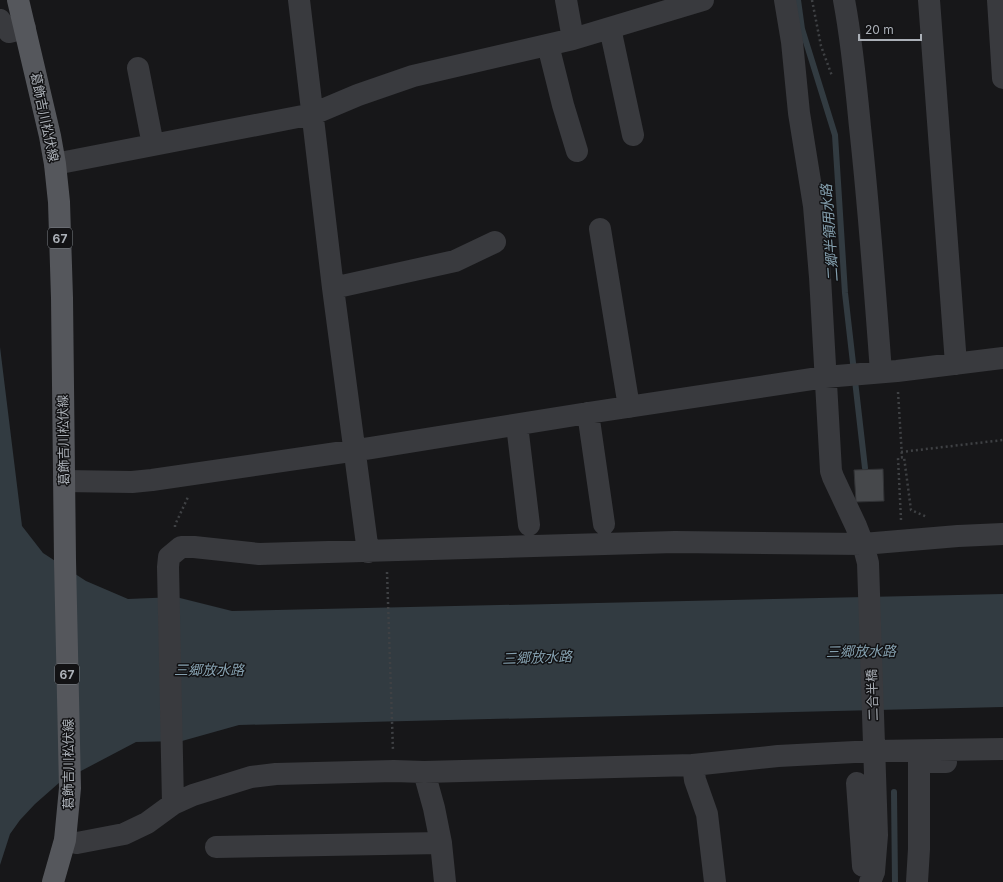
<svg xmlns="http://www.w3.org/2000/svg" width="1003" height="882" font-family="Inter,'Noto Sans JP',sans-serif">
<rect width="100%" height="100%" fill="#171719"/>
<path fill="#323b41" d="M 0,347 L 22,526 L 43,553 L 86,581 L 128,599 L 176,597 L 232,611 L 1003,594 L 1003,707 L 239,725 L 182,741 L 136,742 L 60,782 L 35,804 L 20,820 L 10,834 L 0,865 Z"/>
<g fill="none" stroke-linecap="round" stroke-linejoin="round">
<path stroke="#323b41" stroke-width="6" d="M 798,0 L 802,29 L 835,135 L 845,293 L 865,468
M 894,792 L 895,882"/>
</g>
<path fill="#46484b" stroke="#313235" d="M 883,469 L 884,501 L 856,502 L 854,470 Z"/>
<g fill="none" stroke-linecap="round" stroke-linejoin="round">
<path stroke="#3f4144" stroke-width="2.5" stroke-dasharray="2 3" stroke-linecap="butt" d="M 812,0 L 821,46 L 832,76
M 898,392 L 902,457
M 901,452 L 1003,440
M 901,520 L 898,458 L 904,457 L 911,510 L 927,517
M 175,527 L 175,525 L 188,497
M 387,572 L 393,751"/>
<path stroke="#393a3e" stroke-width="22" d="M 299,0 L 333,288 L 368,552
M 566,0 L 573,39
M 785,0 L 792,42 L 799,113 L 814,206 L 820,277 L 831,471 L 833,477 L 856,526 L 863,544 L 868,563 L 877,835 L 874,872 L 870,882
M 844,0 C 852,42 856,85 860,127 C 869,208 875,290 881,372
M 929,0 L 956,364
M 998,0 L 1003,78
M 0,20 L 9,32 L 25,28
M 610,28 L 633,135
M 548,45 L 563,105 L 577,151
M 138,68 L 153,145
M 55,164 L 313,114 L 358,95 L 413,76 L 573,39 L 703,0
M 600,229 L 629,407
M 333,288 L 455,261 L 495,242
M 588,413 L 604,524
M 517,425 L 529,525
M 64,481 L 132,482 L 152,480 L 371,448 L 588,413 L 825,377 L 897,371 L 1003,358
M 693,765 L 695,780 L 707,814 L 715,882
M 424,772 L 434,808 L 441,843 L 445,882
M 857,783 L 863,866
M 173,804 L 168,567 L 169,557 L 181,547 L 194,547 L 259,554 L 675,542 L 863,544 L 958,536 L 1003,534
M 65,840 L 77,843 L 124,834 L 147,823 L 173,804 L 193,795 L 251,777 L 276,774 L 394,771 L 424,772 L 693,765 L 778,756 L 874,751 L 1003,749
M 216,847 L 441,843
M 917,882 L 919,849 L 919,762 L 946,762"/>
<path stroke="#55575c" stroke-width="22" d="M 18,0 L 50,136 L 55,164 L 59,202 L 62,298 L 65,560 L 70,788 L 65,840 L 53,882"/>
</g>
<g text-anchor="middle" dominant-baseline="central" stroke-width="3" stroke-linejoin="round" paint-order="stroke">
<g fill="#121214" stroke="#7d8186" stroke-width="1">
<rect x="48" y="228" width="24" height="20" rx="3"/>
<rect x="55" y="664" width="24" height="20" rx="3"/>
</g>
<g font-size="12" font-weight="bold" fill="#abb0b7">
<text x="60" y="238">67</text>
<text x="67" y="674">67</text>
</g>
<g font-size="13" fill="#abb0b7" stroke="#121214">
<text transform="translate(45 117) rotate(78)">葛飾吉川松伏線</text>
<text transform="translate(63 440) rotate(-91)">葛飾吉川松伏線</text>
<text transform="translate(872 695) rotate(-92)">二合半橋</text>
<text transform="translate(68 764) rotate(-90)">葛飾吉川松伏線</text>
</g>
<g font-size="14" font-style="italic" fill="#85a0af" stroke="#121214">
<text transform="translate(829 233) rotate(-94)">二郷半領用水路</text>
<text transform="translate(861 651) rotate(-1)">三郷放水路</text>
<text transform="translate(537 657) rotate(-2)">三郷放水路</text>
<text x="209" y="669">三郷放水路</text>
</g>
</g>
<path d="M859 34v6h62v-6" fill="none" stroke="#abb0b7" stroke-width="2"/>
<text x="865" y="34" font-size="12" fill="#abb0b7" stroke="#121214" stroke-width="3" paint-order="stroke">20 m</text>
</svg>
